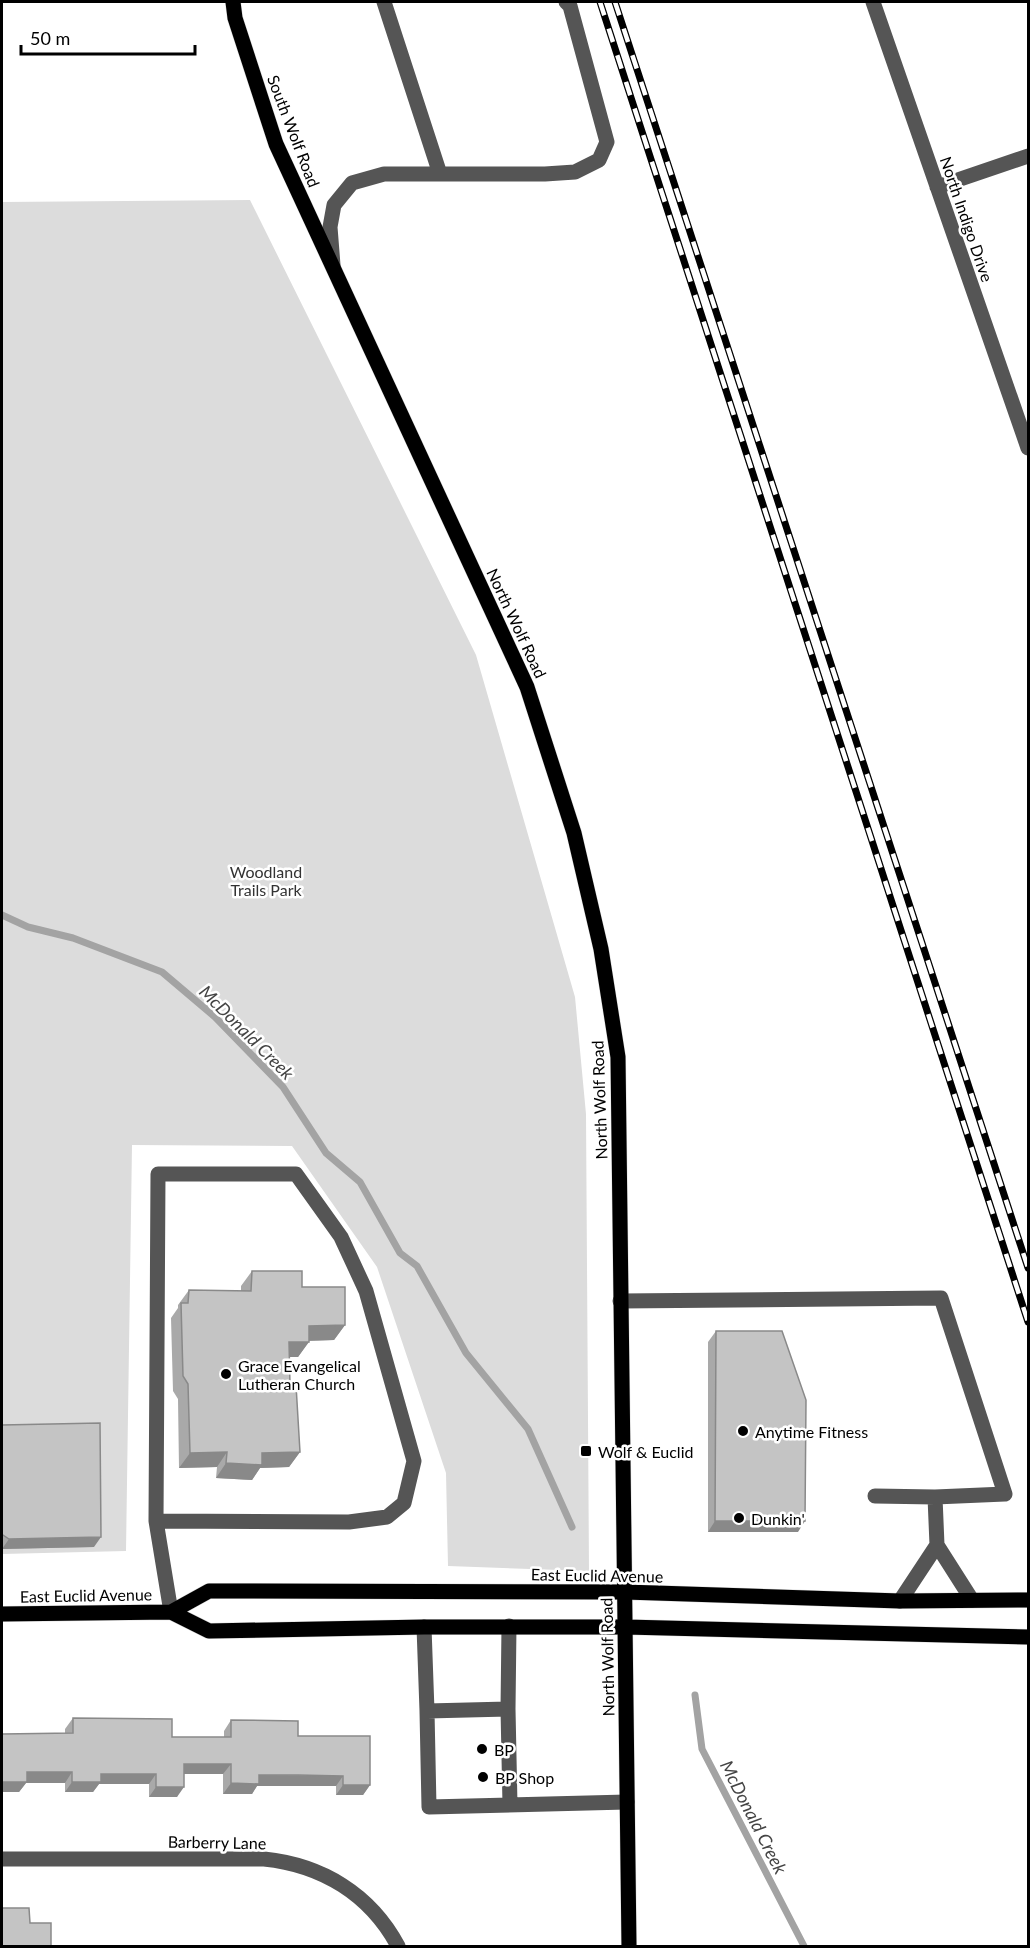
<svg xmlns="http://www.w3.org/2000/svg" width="1030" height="1948" font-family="Lato,sans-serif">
<rect width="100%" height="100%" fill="#fff"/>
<path fill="#dcdcdc" d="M 250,200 L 476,655 L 575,997 L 586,1114 L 589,1571 L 448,1566 L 446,1473 L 377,1267 L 292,1146 L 132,1145 L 126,1551 L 2,1554 L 2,202 Z"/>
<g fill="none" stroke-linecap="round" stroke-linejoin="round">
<path stroke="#a3a3a3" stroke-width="7" d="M 2,915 L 28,927 L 73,938 L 162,972 L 215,1017 L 283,1087 L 326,1153 L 360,1182 L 400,1253 L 417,1266 L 466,1353 L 528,1429 L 572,1527
M 695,1695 L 702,1749 L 804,1946"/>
<g stroke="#dbdbdb" stroke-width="16">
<path id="major" d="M 233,2 L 235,18 L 276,144 L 527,687 L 574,833 L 601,949 L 618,1057 L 629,1946
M 171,1612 L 209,1591 L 625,1592 L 900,1601 L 1028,1600
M 2,1614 L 171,1612 L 209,1631 L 424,1627 L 626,1627 L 1028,1637"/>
</g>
<path stroke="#555" stroke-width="15" d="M 384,2 L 440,174
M 873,2 L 1028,448
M 937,187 L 1028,156
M 333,265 L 330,227 L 334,205 L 352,183 L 384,174 L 545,174 L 575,172 L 599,160 L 607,142 L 570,6 L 566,2
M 620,1301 L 941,1298 L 1005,1494 L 935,1497 L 937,1545
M 875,1496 L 935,1497
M 156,1521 L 349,1522 L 387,1517 L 404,1503 L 414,1461 L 366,1291 L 341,1237 L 296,1174 L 158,1174 L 156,1521 L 171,1612
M 900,1601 L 937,1545 L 972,1600
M 424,1627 L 427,1711 L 508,1709 L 509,1626
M 508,1709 L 510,1805
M 427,1711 L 429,1807 L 627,1802
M 2,1859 L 264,1859 C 322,1865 370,1894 398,1946"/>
<use href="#major" stroke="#000" stroke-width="15"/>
<g stroke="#000" stroke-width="7">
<path id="rail" d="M 600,2 L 1028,1322
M 615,2 L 1028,1268"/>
</g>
<use href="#rail" stroke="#fff" stroke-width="4.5" stroke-dasharray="14" stroke-linecap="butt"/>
</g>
<path fill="#a9a9a9" d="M 252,1271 L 302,1287 L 345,1325 L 334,1340 L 309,1341 L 298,1357 L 290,1357 L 290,1385 L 300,1452 L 289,1467 L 260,1468 L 252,1480 L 216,1478 L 217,1467 L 179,1468 L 178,1399 L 173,1391 L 171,1318 L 178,1308 L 178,1305 L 189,1290 L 241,1291 L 241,1286 Z
M 716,1331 L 798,1532 L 708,1532 L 708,1342 Z
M 2,1425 L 94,1547 L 2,1549 Z
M 73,1718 L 172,1737 L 224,1737 L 224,1731 L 231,1720 L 298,1736 L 370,1785 L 363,1795 L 336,1795 L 336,1786 L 291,1785 L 257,1786 L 252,1794 L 223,1794 L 223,1774 L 184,1774 L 177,1797 L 149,1797 L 149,1784 L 99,1784 L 93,1792 L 65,1792 L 65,1783 L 26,1783 L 19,1792 L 2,1792 L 65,1733 L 65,1729 Z"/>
<path fill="#898989" d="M 345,1325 L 334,1340 L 298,1341 L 309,1326 Z
M 289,1342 L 309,1342 L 298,1357 L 279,1357 Z
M 227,1452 L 217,1467 L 179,1468 L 190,1453 Z
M 300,1452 L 289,1467 L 260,1468 L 252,1480 L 216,1478 L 226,1463 L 262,1453 Z
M 715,1521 L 805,1521 L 798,1532 L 708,1532 Z
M 101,1537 L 94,1547 L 2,1549 L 9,1539 Z
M 184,1764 L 231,1764 L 223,1774 L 177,1774 Z
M 27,1772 L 72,1772 L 65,1783 L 26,1783 L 19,1792 L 2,1792 L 2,1782 Z
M 101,1774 L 156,1774 L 149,1784 L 99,1784 L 93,1792 L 65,1792 L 72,1782 Z
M 259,1775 L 343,1776 L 336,1786 L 257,1786 L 252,1794 L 223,1794 L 231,1783 Z
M 343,1785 L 370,1785 L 363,1795 L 336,1795 Z
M 156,1787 L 184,1787 L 177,1797 L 149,1797 Z"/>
<path fill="#c4c4c4" stroke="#898989" stroke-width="1.5" d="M 252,1271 L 302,1271 L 302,1287 L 345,1287 L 345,1325 L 309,1326 L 309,1342 L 289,1342 L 290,1385 L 296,1385 L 300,1452 L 262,1453 L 262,1465 L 226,1463 L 227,1452 L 190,1453 L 188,1384 L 183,1376 L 181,1303 L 188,1303 L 189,1290 L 251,1291 Z
M 716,1331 L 782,1331 L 806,1400 L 805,1521 L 715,1521 Z
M 100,1423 L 101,1537 L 9,1539 L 3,1535 L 2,1534 L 2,1425 Z
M 73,1718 L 172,1719 L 172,1737 L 231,1737 L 231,1720 L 298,1721 L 298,1736 L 370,1736 L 370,1785 L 343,1785 L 343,1776 L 298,1775 L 259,1775 L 259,1784 L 231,1783 L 231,1764 L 184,1764 L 184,1787 L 156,1787 L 156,1774 L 101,1774 L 101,1782 L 72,1782 L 72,1772 L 27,1772 L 27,1782 L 2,1782 L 2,1734 L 73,1733 Z
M 2,1908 L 29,1908 L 30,1923 L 51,1923 L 51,1947 L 2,1947 Z"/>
<g fill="#000" stroke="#fff" stroke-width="2">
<circle cx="226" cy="1374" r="6"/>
<circle cx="743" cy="1431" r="6"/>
<rect x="580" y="1445" width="12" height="12" rx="3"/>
<circle cx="739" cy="1518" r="6"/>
<circle cx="482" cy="1749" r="6"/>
<circle cx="483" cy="1777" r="6"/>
</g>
<g text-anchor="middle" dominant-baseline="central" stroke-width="5" stroke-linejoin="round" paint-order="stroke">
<g font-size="16" fill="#000" stroke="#fff">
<text transform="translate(294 131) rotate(69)">South Wolf Road</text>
<text transform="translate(967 219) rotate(71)">North Indigo Drive</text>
<text transform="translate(517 623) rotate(65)">North Wolf Road</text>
<text transform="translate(599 1100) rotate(-92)">North Wolf Road</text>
<text transform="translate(597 1575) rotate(1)">East Euclid Avenue</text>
<text transform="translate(86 1595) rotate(-1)">East Euclid Avenue</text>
<text transform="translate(607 1657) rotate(-91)">North Wolf Road</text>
<text transform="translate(217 1842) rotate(1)">Barberry Lane</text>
</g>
<g font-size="16" fill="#333" stroke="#fff">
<text x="266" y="871">Woodland<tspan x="266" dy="18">Trails Park</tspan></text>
</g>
<g font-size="16" fill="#000" stroke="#fff" text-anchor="start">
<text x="238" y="1365">Grace Evangelical<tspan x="238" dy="18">Lutheran Church</tspan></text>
<text x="755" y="1431">Anytime Fitness</text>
<text x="598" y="1451">Wolf &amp; Euclid</text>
<text x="751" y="1518">Dunkin'</text>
<text x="494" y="1749">BP</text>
<text x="495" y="1777">BP Shop</text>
</g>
<g font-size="18" font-style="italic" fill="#444" stroke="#fff">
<text transform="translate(247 1032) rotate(45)">McDonald Creek</text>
<text transform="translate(754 1817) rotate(63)">McDonald Creek</text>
</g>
</g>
<rect width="1030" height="1948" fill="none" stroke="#000000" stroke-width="6"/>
<path d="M21 45v9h174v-9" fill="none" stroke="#000000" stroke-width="3"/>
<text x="30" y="45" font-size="18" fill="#000000" stroke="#ffffff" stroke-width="4.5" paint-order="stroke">50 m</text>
</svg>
